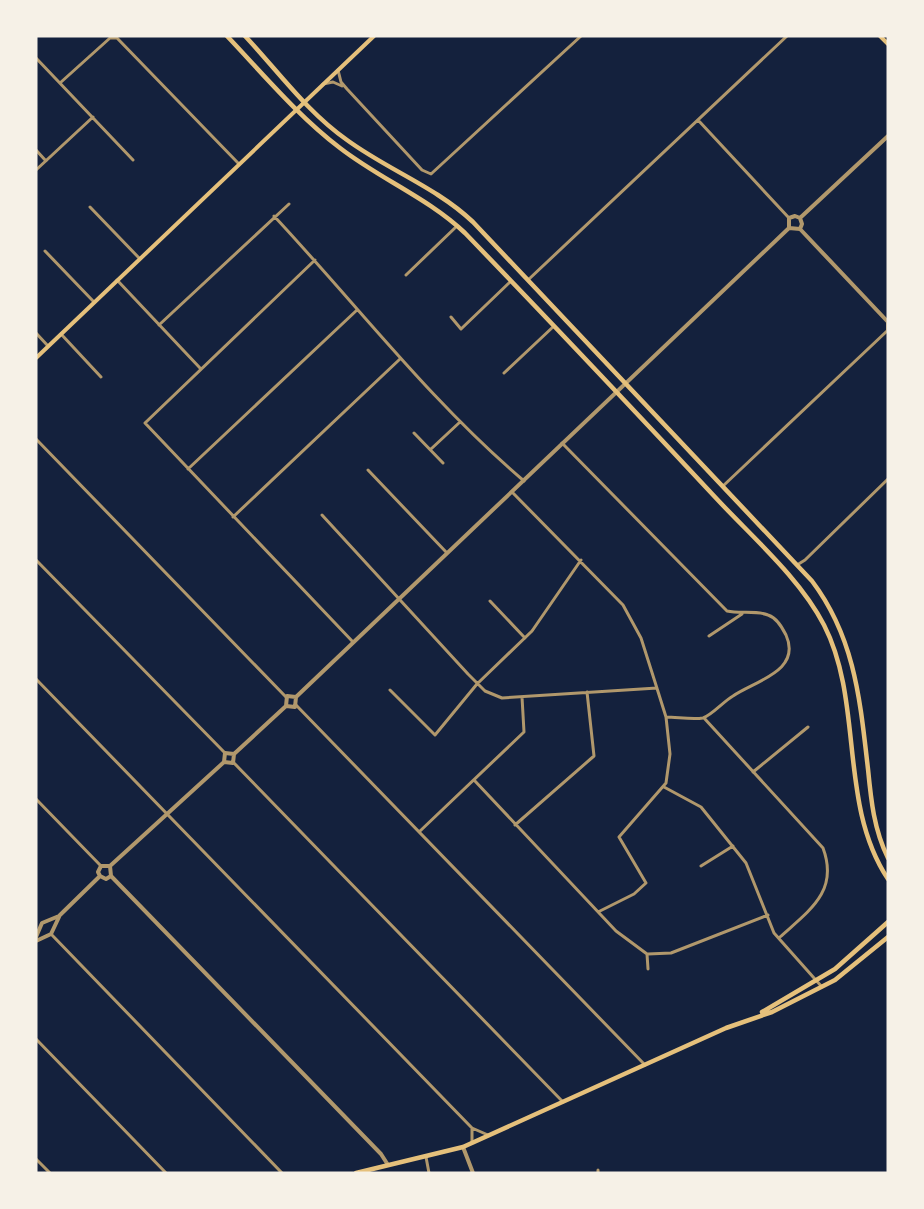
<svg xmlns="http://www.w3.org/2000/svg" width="924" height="1209" font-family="'Roboto Serif',serif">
<rect width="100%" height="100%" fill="#14213d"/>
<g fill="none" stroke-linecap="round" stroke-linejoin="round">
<path stroke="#b1986c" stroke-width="3" d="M 36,58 L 133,160
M 338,70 L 341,82 L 347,89 L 422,170 L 431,174 L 581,36
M 60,83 L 110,38 L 117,38 L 239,164
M 323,84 L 333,82 L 342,86
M 698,120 L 789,218
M 36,150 L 46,161
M 36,170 L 93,117
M 90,207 L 140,259
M 274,216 C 357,305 431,402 524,481
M 45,251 L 94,302
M 315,260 L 145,423 L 353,642
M 406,275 L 457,226
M 117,280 L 200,368
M 528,280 L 787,36
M 451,317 L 461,329 L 511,281
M 159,325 L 289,204
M 36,333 L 48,346
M 61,334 L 101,377
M 504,373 L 554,326
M 414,433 L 443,463
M 36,439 L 286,697
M 562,443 L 727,611 C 740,614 756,610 768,615 C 777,618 782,627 786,635 C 802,671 755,681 733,696 C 724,701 712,715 703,718 C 692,720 677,717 666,717
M 431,449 L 460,422
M 188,469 L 357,310
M 368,470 L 447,553
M 723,486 L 887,331
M 512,492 L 623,605 L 641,638 L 655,682 L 666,717 L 670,754 L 666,783 L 619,837 L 646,883 L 634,894 L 600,911
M 322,515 L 468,674 L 485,691 L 502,698 L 657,688
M 233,517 L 400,359
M 36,560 L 225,753
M 797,565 L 805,560 L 888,479
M 490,601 L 525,638
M 709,636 L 742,614
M 36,679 L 472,1128 L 488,1135
M 390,690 L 435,735 L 477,684 L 532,631 L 581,560
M 296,705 L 645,1065
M 704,718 L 823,848 C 839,891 810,910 780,937
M 233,762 L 563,1102
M 753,772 L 808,727
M 474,780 L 616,931 L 647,954 L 648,969
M 664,787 L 701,807 L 746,863 L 774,933 L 822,987
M 36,799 L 101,866
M 515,825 L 594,756 L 587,692
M 419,832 L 524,732 L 522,697
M 701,866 L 733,846
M 51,934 L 282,1173
M 648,954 L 671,953 L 768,915
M 36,1039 L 166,1173
M 472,1128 L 472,1143
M 426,1157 L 429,1173
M 36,1159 L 50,1173
M 598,1173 L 598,1170"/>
<path stroke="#b1986c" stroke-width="4" d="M 800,218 L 888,136
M 789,228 L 800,229 L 802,224 L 800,218
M 789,228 L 789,218 L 795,216 L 800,218
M 800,229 L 888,322
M 888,322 L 888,331
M 296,697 L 789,228
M 286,706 L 287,696 L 296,697
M 286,706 L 295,707 L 296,697
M 234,754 L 286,706
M 224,762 L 225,753 L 234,754
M 224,762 L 233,763 L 234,754
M 110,866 L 224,762
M 100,876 L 106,879 L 111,876 L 110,866
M 100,876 L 98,872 L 101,866 L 110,866
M 111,876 L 381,1154 L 388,1165
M 36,937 L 42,923 L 59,916 L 100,876
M 36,941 L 51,934 L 59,917
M 463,1147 L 473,1173"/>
<path stroke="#e5c07b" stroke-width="4" d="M 880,36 L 888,44
M 36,358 L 374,36"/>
<path stroke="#e5c07b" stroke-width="4.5" d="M 762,1012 L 835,969 L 888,922
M 356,1173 L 463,1147 L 726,1028 L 772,1012 L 835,980 L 888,937"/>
<path stroke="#e5c07b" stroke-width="4.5" d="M 227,36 C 263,74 298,116 340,148 C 380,179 428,198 465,233 C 549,320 632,408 715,497 C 751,536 800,578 824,625 C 864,703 838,804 888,879
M 245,36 C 278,71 307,112 347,140 C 388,170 436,187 473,222 L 812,581 C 855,638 860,700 868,769 C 871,800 874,830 888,858"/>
</g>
<rect width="924" height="1209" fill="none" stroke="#f6f1e7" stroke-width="75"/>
</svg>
